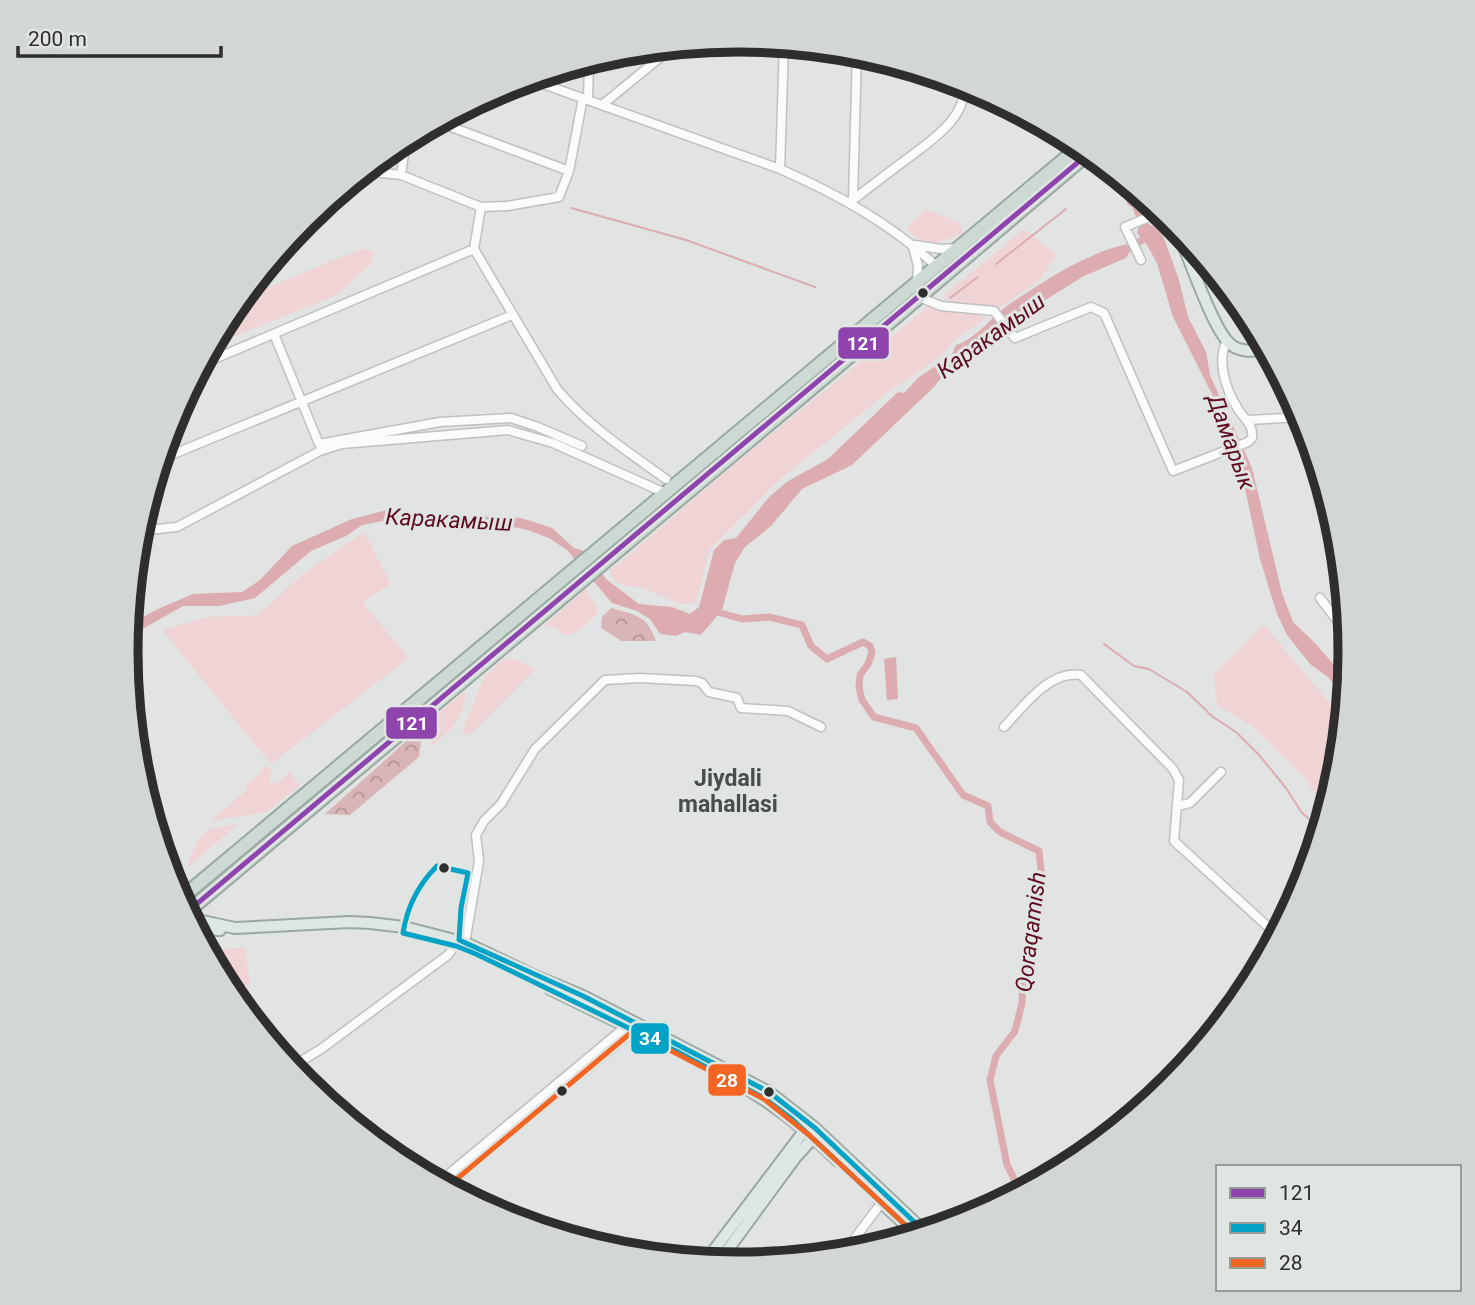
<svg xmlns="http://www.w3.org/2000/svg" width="1475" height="1305" font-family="Roboto,sans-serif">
<defs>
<pattern id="forest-crowns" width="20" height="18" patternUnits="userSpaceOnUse" patternTransform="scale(1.75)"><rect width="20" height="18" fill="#dab5b8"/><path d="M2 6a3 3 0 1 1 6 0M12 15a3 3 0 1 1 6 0" fill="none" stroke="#b19496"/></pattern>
</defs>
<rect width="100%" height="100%" fill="#e1e4e2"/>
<path fill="#f0d3d5" d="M 925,209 L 960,223 L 963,233 C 937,243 929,250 906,229 Z
M 1024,229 L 1057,255 L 1040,279 L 999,308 L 946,300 L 944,295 Z
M 361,249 L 374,251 L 370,265 L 337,295 L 210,346 L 229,312 L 240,299 Z
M 928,307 L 987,317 L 955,340 L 941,356 L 888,392 L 778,481 L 710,549 L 696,603 L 680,604 L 643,588 L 627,586 L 615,581 L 609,570 L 622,561 L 732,466 Z
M 808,378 L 811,382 L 613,549 L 610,545 Z
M 364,532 L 391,584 L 362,602 L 409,658 L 271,764 L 162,630 L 207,617 L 258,615 L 303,574 Z
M 586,589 L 599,611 L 584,627 L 571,635 L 562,634 L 557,628 L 544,626 Z
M 553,594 L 556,597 L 384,741 L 382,738 Z
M 1264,625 L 1343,719 L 1338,772 L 1326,811 L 1305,778 L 1252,726 L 1217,705 L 1214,674 Z
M 504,659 L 514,659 L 535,669 L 469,736 L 462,732 L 484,677 Z
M 466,691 C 464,716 451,733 430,747 L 434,717 Z
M 367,750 L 370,753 L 186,908 L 184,905 Z
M 267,765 L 272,771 L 269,781 C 276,787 283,778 289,772 L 300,785 L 267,812 L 210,821 L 247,790 L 246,786 Z
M 238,824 L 187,868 C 201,832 199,829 238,824 Z
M 245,947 L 250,986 L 227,988 L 222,950 Z"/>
<path fill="url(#forest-crowns)" d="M 611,608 C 636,615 647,615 656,641 L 621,641 L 601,628 L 602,617 Z
M 423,726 L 419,757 L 350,815 L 325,814 Z"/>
<path fill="#dcacb0" d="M 1111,171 L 1145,199 L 1143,205 L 1136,209 L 1128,205 Z
M 1147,223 L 1160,230 L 1165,241 L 1179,280 L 1188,317 L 1206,352 L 1210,375 L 1252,468 L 1282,593 L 1293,622 L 1315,643 L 1347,680 L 1345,699 L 1328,677 L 1310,664 L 1287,635 L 1277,614 L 1260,559 L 1244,484 L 1217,404 L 1173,317 L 1157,263 L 1147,245 L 1137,233 L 1139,227 Z
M 1127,244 L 1129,252 L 1126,258 L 1084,276 L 1039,304 L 1002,334 L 955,361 L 933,388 L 852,465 L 802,489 L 771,526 L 745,547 L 735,563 L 722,610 L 701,635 L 685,632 L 676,636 L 660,634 L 650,619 L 637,611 L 612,603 L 567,550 L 549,538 L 528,530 L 513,527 L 472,524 L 461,529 L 398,518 L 362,525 L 346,536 L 311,551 L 255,598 L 219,606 L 183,606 L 127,638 L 128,625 L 158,609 L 193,594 L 242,592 L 260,580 L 292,546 L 352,519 L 387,510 L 443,519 L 498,516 L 521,518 L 537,523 L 552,528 L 574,548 L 587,552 L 606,579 L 639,604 L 672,607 L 690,614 L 699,607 L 714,550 L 724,540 L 736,538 L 770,496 L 788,481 L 828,459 L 898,392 L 904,393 L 919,377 L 951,356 L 956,345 C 973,341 992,317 1007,306 C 1042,282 1086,253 1127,244 Z
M 896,657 L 898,699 L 887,700 L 884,659 Z"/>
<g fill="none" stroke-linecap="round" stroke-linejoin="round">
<path stroke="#dcacb0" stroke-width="2" d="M 571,208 L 686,240 L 815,287
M 996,264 L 1066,209
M 950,298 L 978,277
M 1104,644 L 1134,666 L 1149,669 L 1187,692 L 1213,717 L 1236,732 L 1259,755 L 1286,788 L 1302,813 L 1321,829"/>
<path stroke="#dcacb0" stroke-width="7" d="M 1126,183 C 1134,200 1138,217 1148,233
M 1122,253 L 1150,235
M 714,611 L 742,619 L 769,617 L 802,625 L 811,646 L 827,659 L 863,642 L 870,646 L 872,653 L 868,664 L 860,675 L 859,687 L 862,700 L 874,717 L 916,728 L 963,795 L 988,806 L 990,822 L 1000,832 L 1039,851 L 1042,880 L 1032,918 L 1023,978 L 1022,1003 L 1015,1031 L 996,1056 L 990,1080 L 1007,1165 L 1021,1192"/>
<g stroke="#bfc0bf" stroke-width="11">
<path id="minor" d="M 529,79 L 780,169 C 837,194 890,223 936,266
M 588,100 L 589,61
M 602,105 L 673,47
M 438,122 L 569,171 L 583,98
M 1065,137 L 1075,150
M 780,169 L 784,45
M 364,171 L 401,175 L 481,207
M 401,175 L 406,139
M 853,199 L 857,52
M 849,203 C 871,186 893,169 915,153 C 937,136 965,117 965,85
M 915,245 L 941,249 L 957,248
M 913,247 L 918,266 L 917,281
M 474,249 L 557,389 C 587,425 628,452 666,479
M 1141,260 L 1125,227 L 1161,212
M 919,297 L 941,306 L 994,311 L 1015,338 L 1091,307 L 1104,313 L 1173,471 L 1248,442 L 1252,438 C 1254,425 1244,419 1238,409 C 1226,390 1216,361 1227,341
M 274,334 L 319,444 L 440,422 L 511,418 L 538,427 L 582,446
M 200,365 L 474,249 L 481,207 L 507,206 L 559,197 L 569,171
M 1247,420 L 1302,417
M 159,460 L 512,315
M 138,531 L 177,527 L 320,451 L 342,444 L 508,430 L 553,443 L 665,493
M 1320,598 L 1348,635
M 1004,727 C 1024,706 1049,670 1081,675 L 1173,769 L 1179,780 L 1174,841 L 1277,935
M 1177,806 L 1190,803 L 1221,772
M 464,949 L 479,861 L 476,835 L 484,821 L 501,804 L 535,749 L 605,680 L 640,678 L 696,681 L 702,683 L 709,692 L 737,698 L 741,708 L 788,711 L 821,727
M 290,1068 L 321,1049 L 448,955 L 459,940
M 438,1183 L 630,1023
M 445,1187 L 628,1035 L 632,1024
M 843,1254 L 882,1202"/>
</g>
<g stroke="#99a8a1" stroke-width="14">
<path id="major" d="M 1176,227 C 1187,252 1212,327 1229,343 C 1239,353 1254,351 1266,350
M 188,918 L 235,928 L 349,922 L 370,923 L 404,927 L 466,943 L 535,976 L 583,996 L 769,1092 L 815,1128 L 925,1232
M 194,929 L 220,930
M 550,989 L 671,1048
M 713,1070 C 762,1095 799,1123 838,1161
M 880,1201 L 916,1235
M 705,1262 L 798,1139 L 805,1130 L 812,1129
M 718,1263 L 795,1158 L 813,1138 L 814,1131"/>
</g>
<g stroke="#99a8a1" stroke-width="16">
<path id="highway" d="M 179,900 L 1080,146
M 186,913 L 824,378 L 1089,153"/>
</g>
<use href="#minor" stroke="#fafbfb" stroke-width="8"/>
<use href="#major" stroke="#dfe7e4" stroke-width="10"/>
<use href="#highway" stroke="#cddad4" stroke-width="12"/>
<g stroke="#e0e5e2" stroke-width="10">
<path id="bus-1" d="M 186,913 L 1089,153"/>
</g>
<g stroke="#e0e5e2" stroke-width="10">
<path id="bus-2" d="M 916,1235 L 792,1119 L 764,1098 L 676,1051 L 476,954 L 456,946 L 403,933 C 407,907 418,885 437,866 L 468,873 L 461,908 L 459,940 L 583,996 L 769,1092 L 815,1128 L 925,1232"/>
</g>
<g stroke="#e0e5e2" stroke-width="10">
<path id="bus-3" d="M 446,1188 L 633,1031 L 764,1099 L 809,1135 L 916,1235"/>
</g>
<use href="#bus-1" stroke="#8e44ad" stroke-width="5"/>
<use href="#bus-2" stroke="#02a3c6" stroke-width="5"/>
<use href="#bus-3" stroke="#f26522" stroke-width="5"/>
</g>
<g fill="#2d2e2d" stroke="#e0e5e2" stroke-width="2.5">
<circle cx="923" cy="293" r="6"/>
<circle cx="444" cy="868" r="6"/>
<circle cx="562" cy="1091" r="6"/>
<circle cx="769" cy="1092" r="6"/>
</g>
<g text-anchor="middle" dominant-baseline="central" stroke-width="6" stroke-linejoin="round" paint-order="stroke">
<g font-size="23" font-style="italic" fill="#5f0b22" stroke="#e0e5e2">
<text transform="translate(991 336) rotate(-36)">Каракамыш</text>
<text transform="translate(1231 442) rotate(70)">Дамарык</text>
<text transform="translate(449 520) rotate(3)">Каракамыш</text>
<text transform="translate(1031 932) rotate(-83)">Qoraqamish</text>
</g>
<g font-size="23" font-weight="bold" fill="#4a4e4b" stroke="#e0e5e2">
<text x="728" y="778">Jiydali<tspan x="728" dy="26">mahallasi</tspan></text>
</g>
</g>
<path d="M0 0H1475V1305H0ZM138 652a600 600 0 1 1 1200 0a600 600 0 1 1-1200 0Z" fill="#d2d6d4" fill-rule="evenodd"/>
<path fill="none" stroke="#2d2e2d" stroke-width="9" d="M138 652a600 600 0 1 1 1200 0a600 600 0 1 1-1200 0Z"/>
<g stroke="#e0e5e2" stroke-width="2.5">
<rect x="837" y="326" width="53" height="34" rx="7" fill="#8e44ad"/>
<rect x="385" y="706" width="53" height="34" rx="7" fill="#8e44ad"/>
<rect x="630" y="1022" width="40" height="33" rx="7" fill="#02a3c6"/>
<rect x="707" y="1063" width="40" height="34" rx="7" fill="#f26522"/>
</g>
<g font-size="19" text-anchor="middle" font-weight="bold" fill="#fff">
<text x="863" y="350">121</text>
<text x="412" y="730">121</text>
<text x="650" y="1045">34</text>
<text x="727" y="1087">28</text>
</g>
<rect x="1216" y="1165" width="245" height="126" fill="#e0e5e2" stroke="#989c9a" stroke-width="2"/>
<rect x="1230" y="1188" width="35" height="10" fill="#8e44ad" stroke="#989c9a" stroke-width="2"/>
<text x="1279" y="1200" font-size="21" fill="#2d2e2d">121</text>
<rect x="1230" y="1223" width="35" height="10" fill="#02a3c6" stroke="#989c9a" stroke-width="2"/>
<text x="1279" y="1235" font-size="21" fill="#2d2e2d">34</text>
<rect x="1230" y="1258" width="35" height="10" fill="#f26522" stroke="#989c9a" stroke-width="2"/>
<text x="1279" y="1270" font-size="21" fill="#2d2e2d">28</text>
<path d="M18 46v10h203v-10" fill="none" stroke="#2d2e2d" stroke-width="3.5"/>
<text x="28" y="46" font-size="21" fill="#2d2e2d" stroke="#e0e5e2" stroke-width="5" paint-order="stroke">200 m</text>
</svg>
